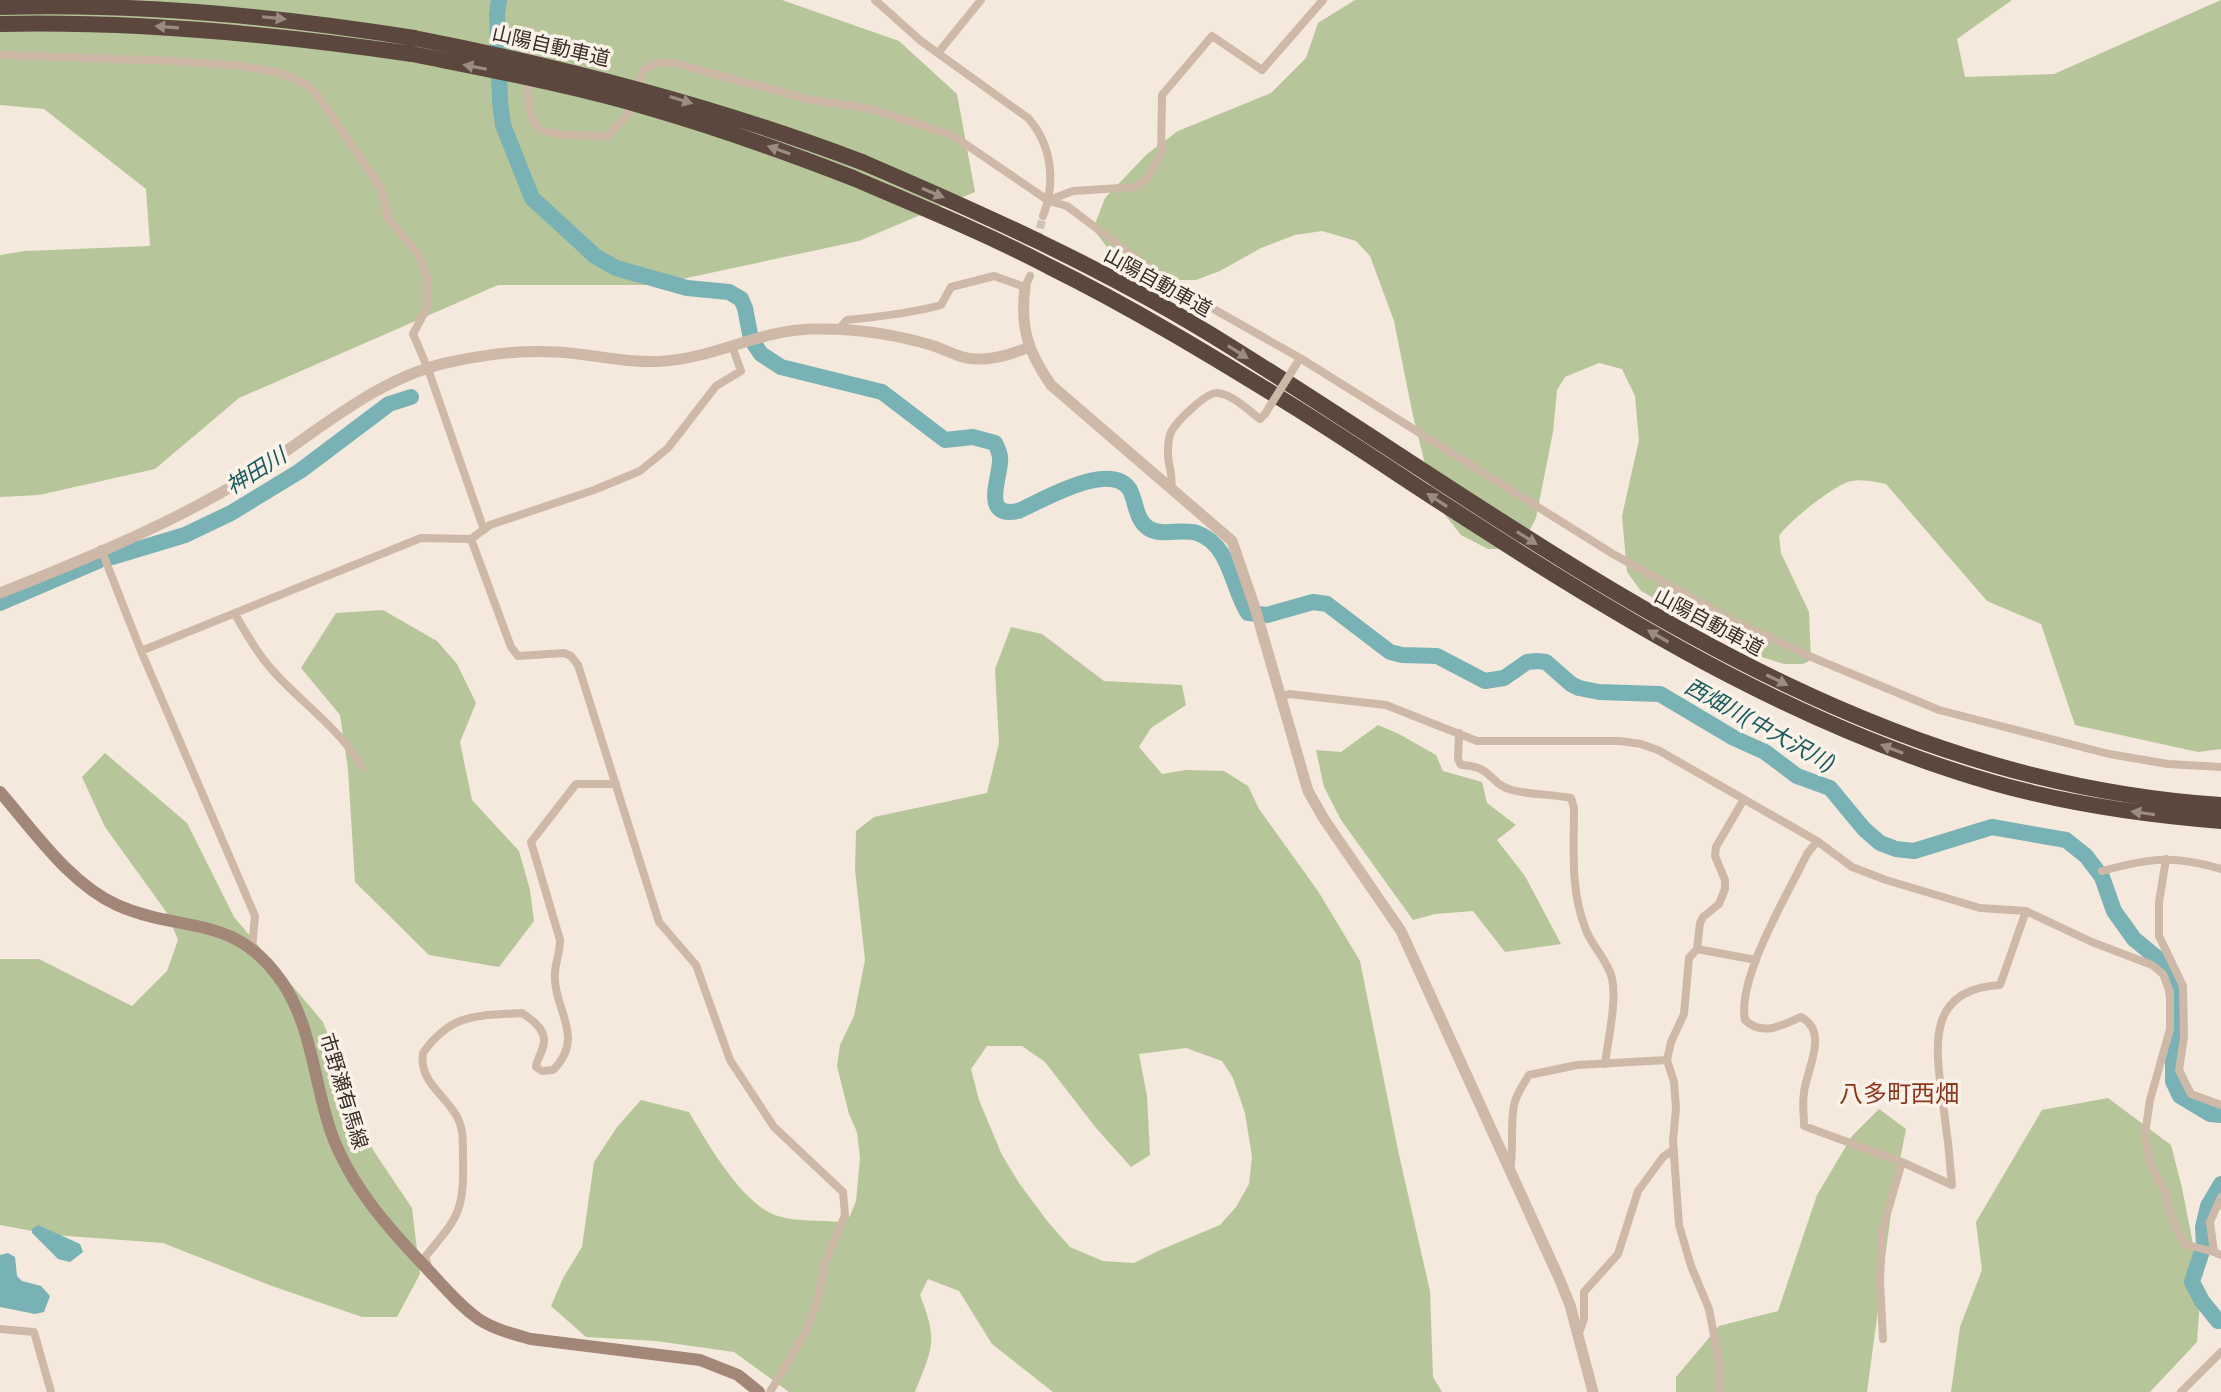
<svg xmlns="http://www.w3.org/2000/svg" width="2221" height="1392" font-family="'Roboto Condensed','Noto Sans JP',sans-serif">
<rect width="100%" height="100%" fill="#f4e9dc"/>
<path fill="#b7c59b" fill-rule="evenodd" d="M 0,0 L 782,0 L 899,41 L 957,94 L 975,192 L 859,241 L 654,285 L 498,285 L 239,398 L 155,469 L 39,495 L 0,497 L 0,255 L 25,251 L 150,246 L 146,189 L 44,109 L 0,105 Z
M 1355,0 L 2012,0 L 1957,39 L 1965,77 L 2054,74 L 2221,0 L 2221,749 L 2198,752 L 2075,725 L 2041,624 L 1987,601 L 1886,484 C 1874,482 1860,478 1848,482 C 1832,487 1788,522 1779,536 L 1781,553 L 1809,612 L 1811,660 L 1803,664 L 1784,664 L 1752,654 L 1641,591 L 1627,572 L 1622,516 L 1639,440 L 1635,396 L 1622,369 L 1599,363 L 1565,377 L 1557,390 L 1553,432 L 1536,518 L 1524,541 L 1503,549 L 1488,549 L 1461,535 L 1434,501 L 1412,411 L 1394,321 L 1370,256 L 1356,241 L 1322,231 L 1295,235 L 1261,248 L 1220,271 L 1196,280 L 1176,280 L 1136,274 L 1121,265 L 1093,229 L 1105,198 L 1147,154 L 1178,131 L 1271,93 L 1306,58 L 1318,23 Z
M 383,610 L 437,641 L 457,664 L 476,703 L 460,742 L 472,800 L 519,851 L 530,890 L 534,921 L 499,967 L 429,955 L 355,882 L 348,769 L 340,715 L 301,668 L 336,613 Z
M 1011,627 L 1042,634 L 1104,681 L 1182,685 L 1186,705 L 1151,728 L 1139,747 L 1162,774 L 1186,770 L 1224,771 L 1248,786 L 1259,809 L 1318,891 L 1360,961 L 1399,1155 L 1430,1291 L 1433,1377 L 1442,1392 L 1053,1392 L 992,1344 L 959,1291 L 928,1279 L 920,1295 C 938,1342 933,1346 915,1392 L 789,1392 L 734,1352 L 656,1341 L 586,1337 L 551,1306 L 563,1278 L 582,1247 L 594,1162 L 617,1127 L 641,1100 L 689,1112 C 706,1141 744,1207 778,1216 C 797,1222 821,1220 841,1222 L 850,1216 L 856,1201 L 860,1158 L 857,1132 L 849,1114 L 837,1066 L 840,1045 L 854,1016 L 865,960 L 855,870 L 856,831 L 874,817 L 987,793 L 999,743 L 995,669 ZM 987,1046 L 1022,1046 L 1045,1062 L 1096,1128 L 1131,1167 L 1150,1155 L 1147,1096 L 1139,1054 L 1186,1048 L 1222,1061 L 1233,1078 L 1245,1113 L 1252,1157 L 1249,1184 L 1236,1207 L 1220,1225 L 1160,1250 L 1134,1263 L 1103,1261 L 1070,1247 L 1048,1222 L 1019,1183 L 1002,1155 L 979,1100 L 971,1069 Z
M 1378,725 L 1399,734 L 1436,755 L 1443,771 L 1482,782 L 1487,803 L 1516,825 L 1497,840 L 1525,876 L 1561,944 L 1505,952 L 1473,911 L 1435,914 L 1413,920 L 1341,820 L 1324,787 L 1316,750 L 1341,752 Z
M 105,753 L 187,823 L 234,917 L 323,1022 L 373,1150 L 412,1208 L 420,1274 L 397,1317 L 362,1317 L 272,1286 L 163,1243 L 54,1235 L 0,1225 L 0,959 L 39,959 L 132,1006 L 167,971 L 178,940 L 167,913 L 105,827 L 82,777 Z
M 2108,1098 L 2171,1145 L 2182,1188 L 2201,1285 L 2197,1342 L 2150,1392 L 1951,1392 L 1960,1327 L 1982,1270 L 1976,1222 L 2042,1110 Z
M 1879,1109 L 1906,1129 L 1894,1191 L 1867,1392 L 1676,1392 L 1676,1377 L 1719,1326 L 1778,1311 L 1817,1195 L 1852,1136 Z"/>
<path fill="#78b2b4" d="M 38,1225 L 80,1244 L 83,1252 L 70,1262 L 58,1259 L 32,1233 L 32,1229 Z
M 8,1253 L 15,1257 L 17,1276 L 22,1281 L 41,1286 L 50,1296 L 44,1312 L 35,1314 L 0,1307 L 0,1255 Z"/>
<g fill="none" stroke-linecap="round" stroke-linejoin="round">
<path stroke="#78b2b4" stroke-width="16" d="M 499,0 L 497,14 L 500,102 L 503,125 L 532,198 L 595,256 L 616,268 L 687,288 L 729,292 L 741,299 L 745,308 L 751,339 L 761,354 L 781,367 L 882,392 L 945,440 L 973,437 L 995,443 C 998,449 1001,455 1000,462 C 999,481 982,518 1018,511 C 1042,501 1111,459 1130,490 C 1136,502 1136,520 1148,528 C 1161,537 1182,528 1197,533 C 1231,545 1231,587 1248,613 L 1267,615 L 1313,602 L 1327,604 L 1390,652 L 1402,655 L 1437,656 L 1485,681 L 1504,678 L 1527,662 L 1537,661 L 1546,662 L 1571,684 L 1579,688 L 1599,692 L 1660,694 L 1734,738 L 1765,752 L 1797,776 L 1830,788 L 1864,829 L 1880,843 L 1896,849 L 1914,851 L 1992,827 L 2066,840 L 2086,856 L 2102,877 L 2114,911 L 2134,939 L 2167,966 L 2172,977 L 2177,1027 L 2173,1058 L 2173,1081 L 2180,1096 L 2210,1114 L 2221,1115
M 112,557 L 185,535 L 231,513 L 300,471 L 389,404 L 411,397
M 0,603 L 98,561
M 2218,1321 L 2202,1301 L 2192,1282 L 2204,1245 L 2203,1227 L 2208,1206 L 2221,1184"/>
<path stroke="#cfc3b8" stroke-width="8" stroke-dasharray="8 4" stroke-linecap="butt" d="M 1037,240 L 1043,216"/>
<path stroke="#ceb8a7" stroke-width="8" d="M 875,0 L 921,41 L 1028,118 C 1052,145 1056,182 1043,216
M 531,30 C 530,53 519,122 544,131 C 559,136 590,135 607,137 L 633,109 L 635,102
M 938,53 L 981,0
M 0,55 L 178,61 L 241,66 L 277,72 L 305,83 L 318,96 L 381,188 L 388,218 L 417,253 L 424,268 L 427,278 L 428,306 L 413,334 L 428,369 L 484,530
M 638,89 L 643,70 L 656,63 L 674,63 L 811,100 L 868,108 L 952,135 L 1049,201 L 1067,206 L 1173,286 L 1300,358 L 1613,554 L 1734,621 L 1816,659 L 1939,710 L 2109,754 L 2168,764 L 2221,767
M 1049,200 L 1073,191 L 1136,187 L 1148,178 L 1161,154 L 1162,95 L 1212,36 L 1262,70 L 1323,0
M 838,330 L 847,320 C 877,317 913,313 941,305 L 951,287 L 994,276 L 1025,287 L 1030,276
M 1171,488 C 1174,475 1167,464 1168,451 C 1168,446 1169,437 1171,432 C 1176,422 1207,391 1218,393 C 1233,395 1248,410 1260,419 L 1265,414
M 471,539 L 511,647 L 518,656 L 564,653 L 571,656 L 578,665 L 659,922 L 696,965 L 730,1060 L 774,1127 L 843,1192 L 845,1215 L 825,1263 L 817,1302 L 806,1332 L 770,1392
M 101,549 L 141,651 L 255,916 L 252,948
M 235,614 C 246,634 257,653 273,671 C 303,704 339,728 362,767
M 141,651 L 421,538 L 471,539 L 490,525 L 594,490 L 640,471 L 668,448 L 716,386 L 741,371 L 732,346
M 1279,697 L 1289,694 L 1386,705 L 1477,741 L 1620,741 L 1641,744 L 1658,750 L 1817,841 L 1852,867 L 1886,880 L 1980,908 L 2026,911 L 2092,942 L 2152,965 L 2163,974 L 2170,992 L 2170,1029 L 2150,1100 L 2145,1134 L 2150,1163 L 2165,1192 L 2170,1213 L 2184,1244 L 2214,1252
M 1459,733 L 1458,759 L 1461,765 C 1493,766 1489,784 1512,790 C 1531,795 1551,794 1571,798 L 1574,808 C 1574,849 1570,891 1586,930 C 1592,946 1608,961 1612,978 C 1617,1002 1608,1039 1605,1064
M 1817,841 L 1807,854 C 1788,894 1737,977 1745,1020 C 1763,1037 1782,1025 1801,1017 C 1830,1032 1806,1070 1804,1093 C 1802,1104 1804,1115 1804,1126 L 1902,1162 L 1952,1185 C 1950,1158 1947,1131 1943,1104 C 1936,1050 1924,989 2000,985 L 2026,911
M 2166,859 L 2159,902 L 2159,936 L 2183,986 L 2184,1037 L 2179,1070 L 2191,1094 L 2221,1105
M 2102,871 C 2149,858 2174,855 2221,869
M 1697,949 L 1756,960
M 1510,1171 C 1514,1149 1510,1126 1514,1105 C 1516,1094 1523,1085 1529,1075 L 1577,1065 L 1667,1060
M 2221,1197 L 2210,1222 L 2214,1252 L 2221,1255
M 429,1269 L 425,1257 C 459,1216 464,1212 463,1157 C 463,1143 464,1128 456,1115 C 443,1093 419,1081 423,1053 C 452,1012 478,1016 522,1013 C 534,1021 548,1031 543,1047 C 541,1055 537,1058 536,1067 L 542,1071 L 553,1070 C 587,1036 552,1009 555,972 C 556,961 560,952 560,940 L 531,842 L 576,784 L 616,784
M 0,1329 L 34,1332 L 51,1392
M 1579,1333 L 1584,1319 L 1584,1292 L 1618,1254 L 1638,1191 L 1663,1157 L 1674,1149
M 1883,1339 L 1880,1282 L 1882,1231 L 1902,1162
M 1720,1392 L 1720,1367 L 1709,1309 L 1691,1266 L 1679,1225 L 1673,1141 L 1676,1108 L 1674,1082 L 1667,1060 L 1671,1042 L 1684,1014 L 1689,958 L 1697,949 L 1700,923 L 1703,917 L 1719,904 L 1725,889 L 1725,880 L 1715,856 L 1716,847 L 1744,799
M 2181,1392 L 2221,1352"/>
<path stroke="#ceb8a7" stroke-width="11" d="M 1025,287 C 1020,328 1028,352 1051,385 L 1232,541 L 1255,608 L 1308,791 L 1324,819 L 1401,931 L 1559,1278 L 1570,1305 L 1593,1392
M 0,593 C 79,562 168,525 241,481 C 309,440 374,376 455,361 C 488,354 524,350 557,352 C 594,354 629,364 665,361 C 716,357 761,330 812,329 C 851,328 894,334 931,345 C 947,350 960,359 977,359 C 995,360 1013,353 1030,347"/>
<path stroke="#a28678" stroke-width="12" d="M 0,792 C 34,831 69,883 117,905 C 182,934 234,912 282,982 C 312,1026 314,1083 331,1132 C 351,1188 391,1231 432,1274 C 447,1290 461,1307 480,1320 C 496,1330 513,1334 531,1339 L 700,1360 L 738,1375 L 759,1392"/>
<path stroke="#5b473e" stroke-width="16" d="M 0,7 C 139,3 277,16 414,38
M 0,24 C 139,21 275,34 412,54
M 862,162 C 981,213 1099,266 1210,334 C 1533,532 1826,779 2221,805
M 853,178 C 918,206 985,233 1048,266 C 1131,307 1210,355 1288,403 C 1353,443 1416,487 1481,528 C 1642,632 1809,730 1994,783 C 2068,804 2145,815 2221,821"/>
<path stroke="#ceb8a7" stroke-width="8" d="M 1265,414 L 1297,363"/>
<path stroke="#5b473e" stroke-width="16" d="M 414,38 C 568,68 715,106 862,162
M 412,54 C 491,70 572,85 650,108 C 719,128 786,152 853,178"/>
</g>
<defs><path id="oneway-solid" d="M-6-.8H1V-3.2L6.5 0L1 3.2V.8H-6Z" transform="scale(2)"/></defs>
<g fill="#9b8c82">
<use href="#oneway-solid" transform="translate(274 18) rotate(6)"/>
<use href="#oneway-solid" transform="translate(167 27) rotate(-176)"/>
<use href="#oneway-solid" transform="translate(475 67) rotate(-169)"/>
<use href="#oneway-solid" transform="translate(681 100) rotate(17)"/>
<use href="#oneway-solid" transform="translate(779 150) rotate(-161)"/>
<use href="#oneway-solid" transform="translate(933 193) rotate(23)"/>
<use href="#oneway-solid" transform="translate(1238 352) rotate(32)"/>
<use href="#oneway-solid" transform="translate(1437 500) rotate(-147)"/>
<use href="#oneway-solid" transform="translate(1527 538) rotate(32)"/>
<use href="#oneway-solid" transform="translate(1658 636) rotate(-150)"/>
<use href="#oneway-solid" transform="translate(1777 680) rotate(26)"/>
<use href="#oneway-solid" transform="translate(1892 749) rotate(-159)"/>
<use href="#oneway-solid" transform="translate(2143 813) rotate(-172)"/>
</g>
<g text-anchor="middle" dominant-baseline="central" stroke-width="7" stroke-linejoin="round" paint-order="stroke">
<g font-size="20" fill="#392d28" stroke="#fbf3e9">
<text transform="translate(551 46) rotate(13)">山陽自動車道</text>
<text transform="translate(1158 282) rotate(29)">山陽自動車道</text>
<text transform="translate(1709 622) rotate(28)">山陽自動車道</text>
<text transform="translate(344 1091) rotate(73)">市野瀬有馬線</text>
</g>
<g font-size="22" font-style="italic" fill="#1a5b5f" stroke="#fbf3e9">
<text transform="translate(256 471) rotate(-32)">神田川</text>
<text transform="translate(1760 725) rotate(29)">西畑川(中大沢川)</text>
</g>
<g font-size="24" fill="#90341a" stroke="#fbf3e9">
<text x="1899" y="1094">八多町西畑</text>
</g>
</g>
</svg>
